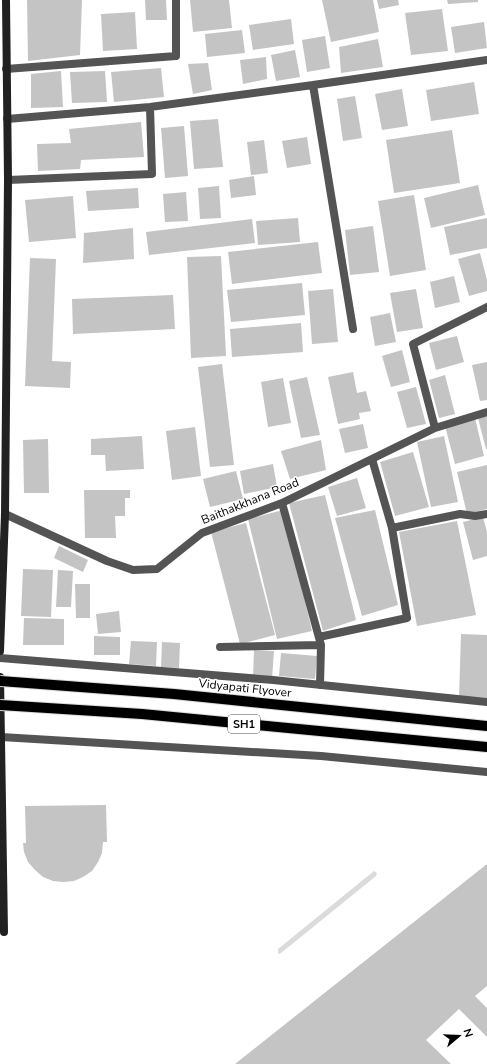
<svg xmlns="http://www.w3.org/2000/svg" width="487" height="1064" font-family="'Nunito Sans',sans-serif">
<rect width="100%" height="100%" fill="#fff"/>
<path fill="#dbdbdb" d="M 374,871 L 377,873 L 376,876 L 281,953 L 279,954 L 278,953 L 278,949 Z"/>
<path fill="#c4c4c4" d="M 27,0 L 82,0 L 80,55 L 28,61 Z
M 145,0 L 166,0 L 167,20 L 146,20 Z
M 190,0 L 229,0 L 232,28 L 193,32 Z
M 322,0 L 373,0 L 379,32 L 331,42 Z
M 377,0 L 398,0 L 399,5 L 379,9 Z
M 447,0 L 478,0 L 478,2 L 448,4 Z
M 442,9 L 448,51 L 411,55 L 405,13 Z
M 135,12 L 137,49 L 103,51 L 101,14 Z
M 291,19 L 294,44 L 253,50 L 249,25 Z
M 484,22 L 487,48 L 455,53 L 451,27 Z
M 242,30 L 245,53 L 207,57 L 205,34 Z
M 325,36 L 330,68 L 307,72 L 302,40 Z
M 378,39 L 383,67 L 341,73 L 339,47 Z
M 295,50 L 300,77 L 276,81 L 271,55 Z
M 266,57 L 267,79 L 243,84 L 240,60 Z
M 208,63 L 212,90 L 193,94 L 188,64 Z
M 161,68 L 164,97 L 114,102 L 111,72 Z
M 61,71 L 63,107 L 31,108 L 31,74 Z
M 105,71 L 107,102 L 72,103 L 70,72 Z
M 474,82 L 479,114 L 431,121 L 426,90 Z
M 402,89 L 408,126 L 382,130 L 375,94 Z
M 355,96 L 362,138 L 343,141 L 337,99 Z
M 218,119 L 223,167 L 194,169 L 190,121 Z
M 141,122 L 144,157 L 81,160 L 80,169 L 38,171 L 37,144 L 71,143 L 69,129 Z
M 184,126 L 188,176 L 165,178 L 161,128 Z
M 452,130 L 460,183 L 394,193 L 386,140 Z
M 307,137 L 311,164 L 287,168 L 282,141 Z
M 264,140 L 268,173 L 251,175 L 247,142 Z
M 254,176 L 256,195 L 231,198 L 229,180 Z
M 478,185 L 485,215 L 431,228 L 424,198 Z
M 219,186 L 221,218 L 200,219 L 198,188 Z
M 138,188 L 139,208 L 88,211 L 86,191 Z
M 186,192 L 188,221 L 165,222 L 163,194 Z
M 414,195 L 426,270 L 390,276 L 378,201 Z
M 73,196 L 76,238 L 29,242 L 25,200 Z
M 298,218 L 300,242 L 258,245 L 256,221 Z
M 487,218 L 487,248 L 450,255 L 444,227 Z
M 252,219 L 255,243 L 149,255 L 146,232 Z
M 373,226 L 379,272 L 350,275 L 345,230 Z
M 133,228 L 134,259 L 83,263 L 84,233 Z
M 318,242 L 322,273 L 232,284 L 228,252 Z
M 480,253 L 487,280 L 487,291 L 469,296 L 458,259 Z
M 221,256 L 226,356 L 191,358 L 187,257 Z
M 30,258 L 56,259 L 52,361 L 71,362 L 70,388 L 25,386 Z
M 454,276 L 460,302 L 435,308 L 430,282 Z
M 302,283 L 305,315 L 231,322 L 227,290 Z
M 333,289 L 338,342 L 312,344 L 308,291 Z
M 416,289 L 423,328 L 397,332 L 390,293 Z
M 173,295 L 175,329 L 73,334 L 72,299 Z
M 390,313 L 396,342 L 375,346 L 370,317 Z
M 301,323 L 303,352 L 232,357 L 230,329 Z
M 457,336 L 464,362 L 436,370 L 429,343 Z
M 402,350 L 410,382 L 391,387 L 382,356 Z
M 487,362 L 487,400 L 480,401 L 472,365 Z
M 222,364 L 234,465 L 210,467 L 198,367 Z
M 353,372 L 357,393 L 366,391 L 371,411 L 359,413 L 360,419 L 338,424 L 328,377 Z
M 445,375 L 455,414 L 439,418 L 429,380 Z
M 307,377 L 320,435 L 301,438 L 289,381 Z
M 283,378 L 291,423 L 268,427 L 261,382 Z
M 416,387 L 426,424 L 407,428 L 397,392 Z
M 487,416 L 487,449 L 486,449 L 478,418 Z
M 475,418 L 484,456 L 455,464 L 445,426 Z
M 363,424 L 368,448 L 345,453 L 339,429 Z
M 195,427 L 201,476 L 172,480 L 166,431 Z
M 142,436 L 144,469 L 106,471 L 105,455 L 91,455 L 91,439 Z
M 444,436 L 458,502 L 431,507 L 417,442 Z
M 48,439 L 49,493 L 24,493 L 23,440 Z
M 321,440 L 326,470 L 290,479 L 281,451 Z
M 413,452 L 429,507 L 395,516 L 380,462 Z
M 273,464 L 277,487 L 244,494 L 240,471 Z
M 487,465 L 487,509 L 467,514 L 457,472 Z
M 236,471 L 243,499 L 210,507 L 203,479 Z
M 357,478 L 366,508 L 337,516 L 328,487 Z
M 84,490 L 130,490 L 130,498 L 125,498 L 125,516 L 115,516 L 116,538 L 85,538 Z
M 325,495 L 356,620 L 323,631 L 289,503 Z
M 283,510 L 312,631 L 277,639 L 248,519 Z
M 375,510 L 398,605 L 362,616 L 335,518 Z
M 483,517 L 487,532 L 487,556 L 473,560 L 463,522 Z
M 457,521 L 476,615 L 417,626 L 399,532 Z
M 246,523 L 275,635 L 240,644 L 211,532 Z
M 59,546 L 88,560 L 83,572 L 54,558 Z
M 23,569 L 53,570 L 51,617 L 21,616 Z
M 58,570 L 73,571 L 71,607 L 56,607 Z
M 75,584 L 90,584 L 90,618 L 76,618 Z
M 119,611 L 121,632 L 98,634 L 96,614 Z
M 24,618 L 64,619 L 64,645 L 23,645 Z
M 461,634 L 487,635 L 487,698 L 459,697 Z
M 94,636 L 120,637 L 120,655 L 94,655 Z
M 131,641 L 157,642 L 156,666 L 129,664 Z
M 162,642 L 180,643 L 179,668 L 161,667 Z
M 254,650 L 274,651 L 272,679 L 253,678 Z
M 281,653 L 317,656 L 315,679 L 279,676 Z
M 106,805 L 107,842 L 103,842 L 102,853 L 98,862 L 92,871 L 83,877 L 74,881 L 63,882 L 53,881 L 43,877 L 35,870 L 28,862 L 24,852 L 23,843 L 26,843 L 25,806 Z
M 487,864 L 487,986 L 475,996 L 487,1008 L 487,1037 L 459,1009 L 426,1040 L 451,1064 L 235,1064 Z"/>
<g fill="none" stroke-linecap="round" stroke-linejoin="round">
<path stroke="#545454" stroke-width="8" d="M 6,69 L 176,56 L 176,0"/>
<path stroke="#545454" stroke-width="8" d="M 313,85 L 353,329
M 7,119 L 150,107 L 313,85 L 487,60
M 8,180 L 152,174 L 150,107
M 435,428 L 413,344 L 487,307
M 5,514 L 107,561 L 133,570 L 157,569 L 202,533 L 282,503 L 435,428 L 487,412
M 392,528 L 460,514 L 475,516 L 487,514
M 319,637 L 407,618 L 392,528 L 372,459
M 220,647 L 321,645 L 282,503
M 0,658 L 273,680 L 487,702
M 320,685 L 321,645
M 1,737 L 321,756 L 487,772"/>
<path stroke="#212121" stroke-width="8" d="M 0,651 L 5,514 L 8,180 L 6,0
M 0,677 L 4,932"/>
<g stroke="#dbdbdb" stroke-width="12" stroke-linecap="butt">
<path id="primary-bridge" d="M 0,681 L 174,694 L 487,726
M 0,705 L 142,714 L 487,747"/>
</g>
<use href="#primary-bridge" stroke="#000" stroke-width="10"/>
</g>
<g text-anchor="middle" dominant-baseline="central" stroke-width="3" stroke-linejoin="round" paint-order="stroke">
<rect fill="#fff" stroke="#4c4c4c" stroke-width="1" x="228" y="715" width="32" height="18" rx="3"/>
<g font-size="11" font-weight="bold" fill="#000">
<text x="244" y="724">SH1</text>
</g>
<g font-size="12" fill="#000" stroke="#fff">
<text transform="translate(250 501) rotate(-22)">Baithakkhana Road</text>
<text transform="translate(245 688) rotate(6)">Vidyapati Flyover</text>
</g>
</g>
<g transform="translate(459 1036) rotate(71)" stroke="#ffffff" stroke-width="3" paint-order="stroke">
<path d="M0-3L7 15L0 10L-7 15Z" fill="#000000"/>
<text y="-6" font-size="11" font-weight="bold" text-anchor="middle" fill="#000000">N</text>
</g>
</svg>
